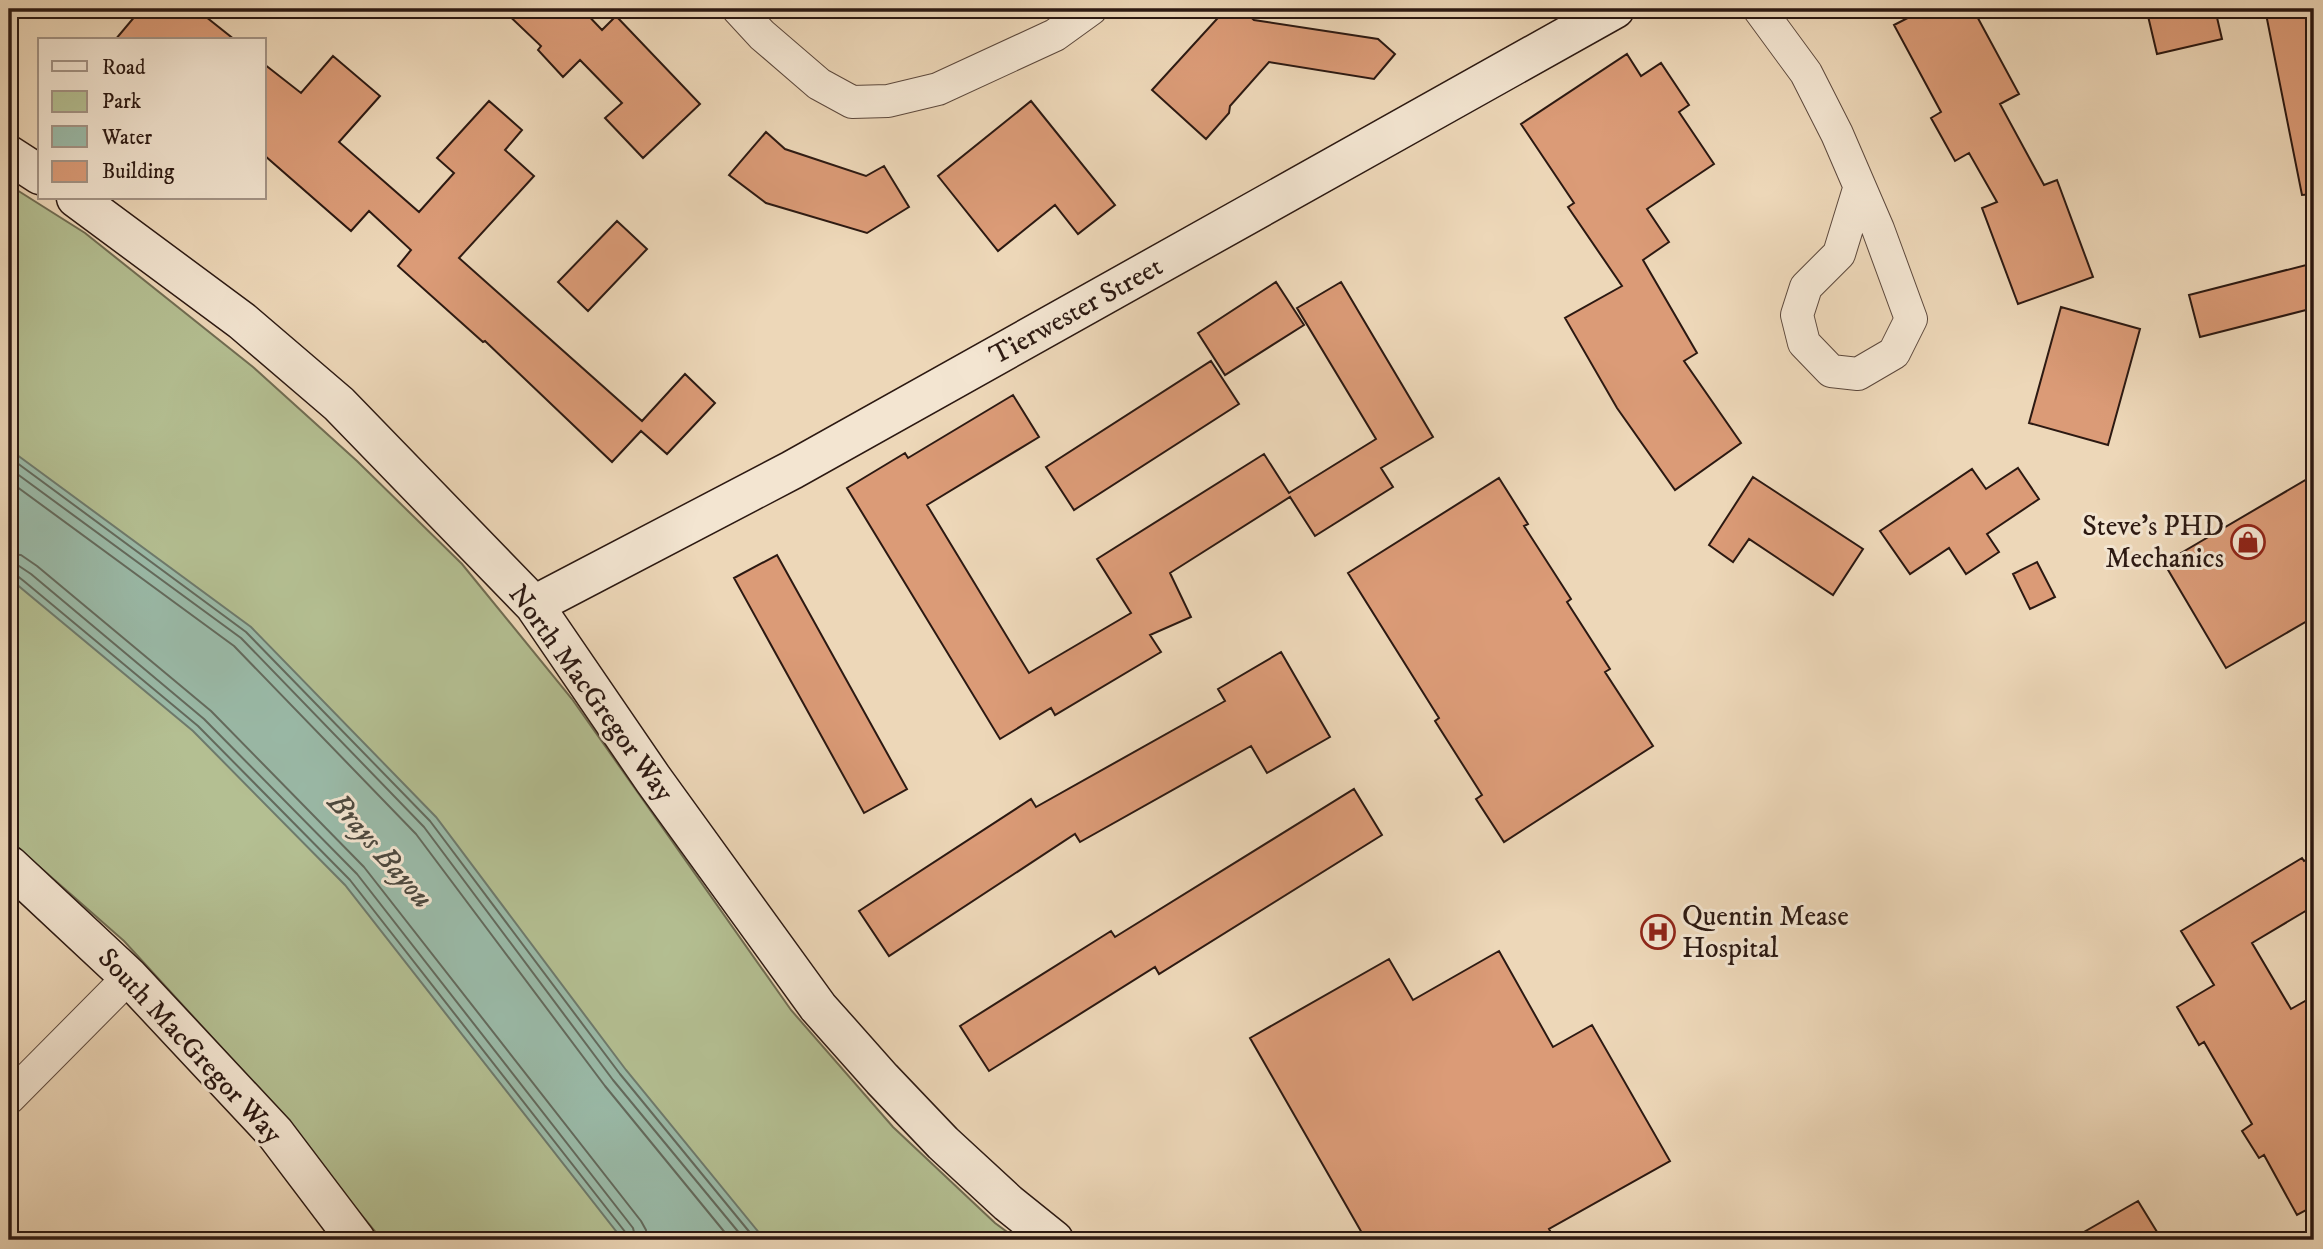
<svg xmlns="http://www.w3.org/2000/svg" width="2323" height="1249" font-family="'IM FELL DW Pica',serif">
<rect width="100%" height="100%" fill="#edd7b8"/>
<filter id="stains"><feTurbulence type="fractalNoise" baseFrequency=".00286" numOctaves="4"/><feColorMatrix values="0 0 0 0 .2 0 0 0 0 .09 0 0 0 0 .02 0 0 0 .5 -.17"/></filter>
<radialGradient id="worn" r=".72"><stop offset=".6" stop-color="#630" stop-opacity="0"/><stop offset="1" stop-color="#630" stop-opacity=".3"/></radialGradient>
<path fill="#b4bf92" stroke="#706c52" stroke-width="2" d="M 9,185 L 85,233 L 253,367 L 357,461 L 462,564 L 572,699 L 791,1010 L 893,1127 L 995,1223 L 1018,1240 L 382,1240 L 243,1071 L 124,941 L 9,840 Z"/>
<path fill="#9abaa8" stroke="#6e7a6c" stroke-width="2" d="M 9,449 L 251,627 L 436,817 L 626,1070 L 765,1240 L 623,1240 L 345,885 L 193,731 L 9,578 Z"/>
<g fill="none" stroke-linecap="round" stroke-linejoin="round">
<path stroke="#636a5d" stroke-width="2" d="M 9,457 L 246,632 L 430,821 L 620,1074 L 756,1240
M 9,468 L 241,638 L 424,827 L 613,1080 L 745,1240
M 9,481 L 234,646 L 416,834 L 605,1086 L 731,1240
M 9,554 L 21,555 L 37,566 L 211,711 L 364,867 L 641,1221 L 646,1230 L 647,1240
M 9,564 L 19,566 L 31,574 L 204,719 L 357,874 L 633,1228 L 636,1240
M 9,573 L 15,574 L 25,582 L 198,726 L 350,880 L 626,1233 L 628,1240"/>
</g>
<path fill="#db9b77" stroke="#2c1912" stroke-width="2" d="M 141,9 L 196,9 L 235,40 L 115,40 Z
M 502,9 L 582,9 L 602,30 L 616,16 L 700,104 L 643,158 L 605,118 L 622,103 L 580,60 L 563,77 L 538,50 L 541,46 Z
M 1226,9 L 1242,9 L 1254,20 L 1378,39 L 1395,54 L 1374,79 L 1269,62 L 1230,106 L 1229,113 L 1206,139 L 1152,90 Z
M 1925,9 L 1973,9 L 2019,94 L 2000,104 L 2044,185 L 2057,180 L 2093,277 L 2018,304 L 1982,208 L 1997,202 L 1969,153 L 1955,161 L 1931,118 L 1941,112 L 1894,25 Z
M 2180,9 L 2215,9 L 2222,39 L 2157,54 L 2148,16 Z
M 2265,9 L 2314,9 L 2314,194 L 2302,195 Z
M 1627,54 L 1641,76 L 1661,63 L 1689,105 L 1679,112 L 1714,164 L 1647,209 L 1669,242 L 1643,260 L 1697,353 L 1684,361 L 1741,443 L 1675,490 L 1617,408 L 1565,318 L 1622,286 L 1568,207 L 1574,203 L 1521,124 Z
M 333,56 L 380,96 L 339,142 L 419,212 L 454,173 L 437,158 L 489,101 L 522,130 L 505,150 L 534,176 L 459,258 L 642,421 L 685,374 L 715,403 L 667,454 L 641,431 L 612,462 L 485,341 L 483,342 L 398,266 L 411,250 L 369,211 L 351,231 L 264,155 L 264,64 L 301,93 Z
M 1031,101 L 1115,205 L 1078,234 L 1055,205 L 998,251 L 938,176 Z
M 766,132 L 785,149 L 866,176 L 884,166 L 909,207 L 867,233 L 766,203 L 729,175 Z
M 617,221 L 647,249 L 588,311 L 558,282 Z
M 2314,263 L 2314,308 L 2200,337 L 2189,295 Z
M 1276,282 L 1304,325 L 1225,375 L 1198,333 Z
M 1341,282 L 1433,437 L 1381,468 L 1393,487 L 1315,536 L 1290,497 L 1170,573 L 1191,617 L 1150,635 L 1161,652 L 1055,715 L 1051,708 L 1000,739 L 847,488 L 905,453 L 908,458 L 1013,395 L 1039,437 L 927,505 L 1029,673 L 1131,613 L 1097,559 L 1264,454 L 1289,493 L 1376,439 L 1297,308 Z
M 2061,307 L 2140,329 L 2108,445 L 2029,423 Z
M 1211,361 L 1239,404 L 1074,510 L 1046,467 Z
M 2018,468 L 2039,499 L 1987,534 L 1999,552 L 1966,574 L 1949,548 L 1910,574 L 1880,531 L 1972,469 L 1986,489 Z
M 2314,475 L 2314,617 L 2226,668 L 2164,563 Z
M 1753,477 L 1863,549 L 1833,595 L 1749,539 L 1733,562 L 1709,545 Z
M 1499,478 L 1528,524 L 1524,526 L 1571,599 L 1567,602 L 1610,669 L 1605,672 L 1653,746 L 1504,842 L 1476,799 L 1482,795 L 1435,721 L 1439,718 L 1348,573 Z
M 777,555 L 907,789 L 864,813 L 734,578 Z
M 2037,562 L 2055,597 L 2030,609 L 2013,574 Z
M 1281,652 L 1330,737 L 1267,773 L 1251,746 L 1080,842 L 1075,834 L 889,956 L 859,911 L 1031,799 L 1036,807 L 1225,701 L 1218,689 Z
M 1354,789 L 1382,835 L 1159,974 L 1155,967 L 989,1071 L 960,1026 L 1111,931 L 1115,937 Z
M 2314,855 L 2314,906 L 2252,943 L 2291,1009 L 2314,996 L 2314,1206 L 2297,1215 L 2264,1155 L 2259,1158 L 2242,1131 L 2252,1124 L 2204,1042 L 2199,1045 L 2177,1007 L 2214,985 L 2181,931 L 2302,858 L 2304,861 Z
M 1499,951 L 1553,1047 L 1592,1025 L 1670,1161 L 1549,1229 L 1555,1240 L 1366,1240 L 1250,1038 L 1389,959 L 1413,1000 Z
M 2138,1201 L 2162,1240 L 2070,1240 Z"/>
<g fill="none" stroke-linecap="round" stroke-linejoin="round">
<g stroke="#5c483c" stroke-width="34">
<path id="street" d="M 738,9 L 762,35 L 819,84 L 852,102 L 888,101 L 938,89 L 1055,35 L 1091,9
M 1759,9 L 1806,73 L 1837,134 L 1878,229 L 1911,319 L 1894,353 L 1858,374 L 1831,371 L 1804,343 L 1797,315 L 1806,287 L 1839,254 L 1859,189
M 9,1098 L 129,977"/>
</g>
<g stroke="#2c1912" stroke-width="41">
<path id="secondary" d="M 9,155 L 40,175
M 76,198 L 242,321 L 339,404 L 534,605 L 653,779 L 818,1007 L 882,1079 L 943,1143 L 1008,1203 L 1054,1240
M 534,605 L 792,470 L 1615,9
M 9,865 L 129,977 L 275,1133 L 356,1240"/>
</g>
<use href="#street" stroke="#f3e5d1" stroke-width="32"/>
<use href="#secondary" stroke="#f3e5d1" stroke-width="38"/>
</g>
<defs>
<g id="shop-ring" transform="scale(1.75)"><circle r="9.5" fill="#f3e5d1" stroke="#8f2418" stroke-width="1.5"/><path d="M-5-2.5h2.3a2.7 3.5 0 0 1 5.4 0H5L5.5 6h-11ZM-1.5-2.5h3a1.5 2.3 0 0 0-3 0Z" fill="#8f2418"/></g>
<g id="hospital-ring" transform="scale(1.75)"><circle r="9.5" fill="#f3e5d1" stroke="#8f2418" stroke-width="1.5"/><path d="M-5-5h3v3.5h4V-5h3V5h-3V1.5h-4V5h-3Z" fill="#8f2418"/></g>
</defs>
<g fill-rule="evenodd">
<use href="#shop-ring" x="2248" y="542"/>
<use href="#hospital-ring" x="1658" y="932"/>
</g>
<g text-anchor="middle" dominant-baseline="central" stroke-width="6" stroke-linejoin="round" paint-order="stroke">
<g font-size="28" fill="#2c1912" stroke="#f3e5d1">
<text transform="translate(1076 311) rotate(-29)">Tierwester Street</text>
<text transform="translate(591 693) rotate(54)">North MacGregor Way</text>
<text transform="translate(190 1046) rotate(47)">South MacGregor Way</text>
</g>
<g font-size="28" fill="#2c1912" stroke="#f3e5d1" text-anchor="end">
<text x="2224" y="526">Steve's PHD<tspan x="2224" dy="32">Mechanics</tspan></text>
<text x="1682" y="916" text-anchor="start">Quentin Mease<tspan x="1682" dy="32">Hospital</tspan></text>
</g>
<g font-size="30" font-style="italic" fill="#4d493f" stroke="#f3e5d1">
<text transform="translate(380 851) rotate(49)">Brays Bayou</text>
</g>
</g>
<rect width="2323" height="1249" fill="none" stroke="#edd7b8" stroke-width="35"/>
<rect x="10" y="10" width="2302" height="1228" fill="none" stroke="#2c1912" stroke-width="3.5"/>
<rect x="18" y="18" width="2288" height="1214" fill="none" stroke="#2c1912" stroke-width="2"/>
<rect x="38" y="38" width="228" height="161" fill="#f3e5d1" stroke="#a39385" stroke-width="2"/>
<rect x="52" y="61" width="35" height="10" fill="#f3e5d1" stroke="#a39385" stroke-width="2"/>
<text x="102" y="74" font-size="21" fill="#2c1912">Road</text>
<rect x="52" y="91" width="35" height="21" fill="#b4bf92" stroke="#a39385" stroke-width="2"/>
<text x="102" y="108" font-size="21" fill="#2c1912">Park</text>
<rect x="52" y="126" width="35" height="21" fill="#9abaa8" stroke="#a39385" stroke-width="2"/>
<text x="102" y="144" font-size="21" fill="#2c1912">Water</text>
<rect x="52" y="161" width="35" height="21" fill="#db9b77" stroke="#a39385" stroke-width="2"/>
<text x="102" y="178" font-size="21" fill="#2c1912">Building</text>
<rect width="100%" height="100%" filter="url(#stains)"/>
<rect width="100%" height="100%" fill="url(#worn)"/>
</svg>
